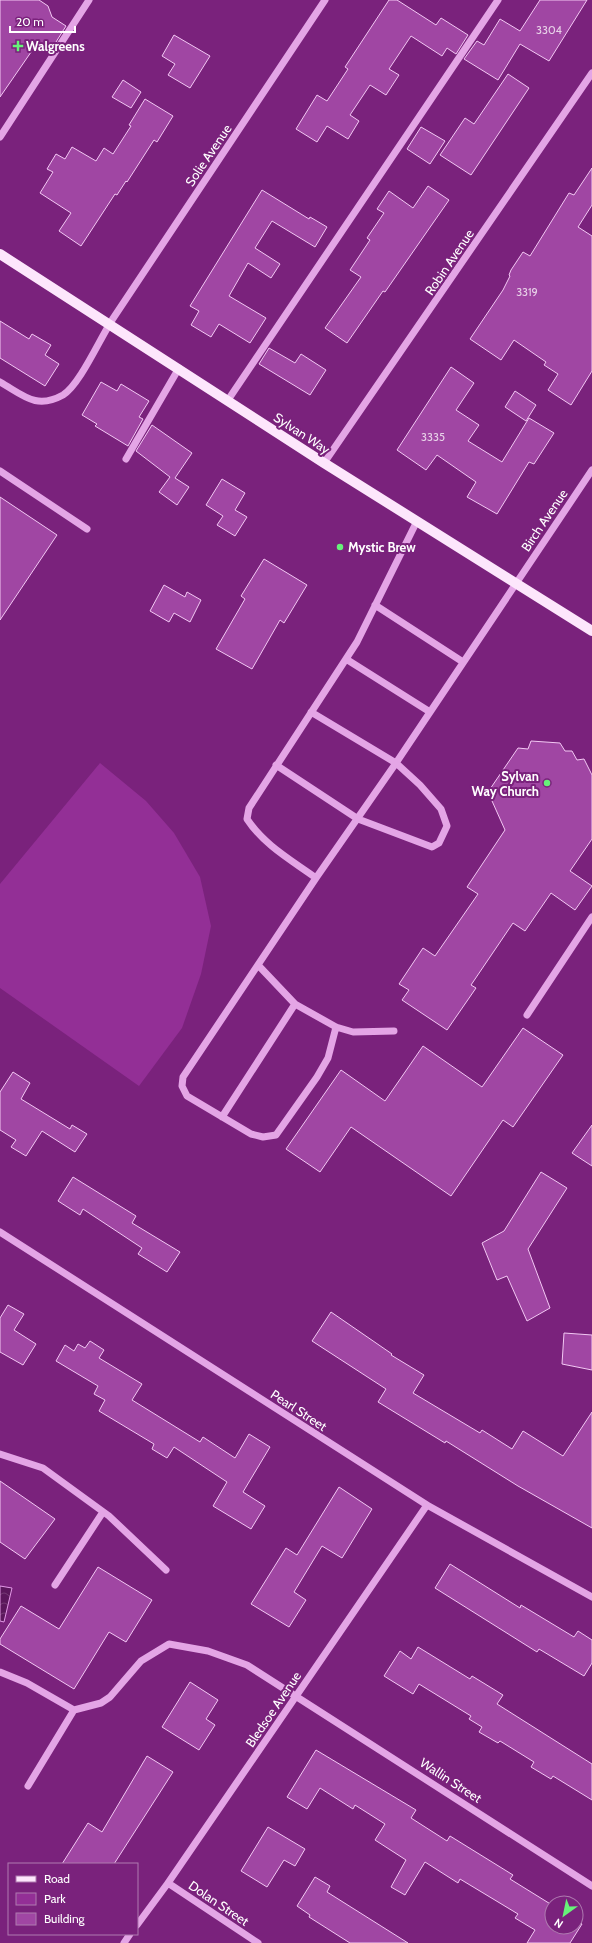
<svg xmlns="http://www.w3.org/2000/svg" width="592" height="1943" font-family="Cabin,sans-serif">
<defs>
<pattern id="water-waves" width="16" height="10" patternUnits="userSpaceOnUse"><rect width="16" height="10" fill="#5b175c"/><path d="M0 5q4-4 8 0t8 0" fill="none" stroke="#743a74"/></pattern>
</defs>
<rect width="100%" height="100%" fill="#7a227c"/>
<path fill="#932f96" d="M 100,763 L 146,801 L 174,833 L 200,877 L 211,926 L 201,974 L 182,1028 L 139,1086 L 0,988 L 0,884 Z"/>
<path fill="url(#water-waves)" stroke="#e399e7" d="M 0,1586 L 12,1588 L 4,1622 L 0,1621 Z"/>
<path fill="#a046a3" stroke="#f3c8f4" d="M 0,0 L 39,0 L 48,6 L 52,17 L 66,26 L 51,50 L 38,42 L 0,97 Z
M 389,0 L 397,0 L 436,25 L 441,18 L 468,35 L 456,54 L 447,48 L 442,56 L 411,36 L 389,69 L 399,75 L 386,95 L 370,85 L 350,115 L 359,121 L 348,139 L 327,126 L 317,142 L 296,129 L 317,95 L 327,101 L 348,69 L 345,67 Z
M 540,0 L 587,0 L 549,61 L 520,44 L 498,80 L 464,59 L 477,41 L 484,45 L 500,19 L 520,31 Z
M 174,35 L 210,56 L 190,88 L 168,75 L 175,64 L 162,56 Z
M 508,74 L 529,88 L 471,175 L 440,155 L 465,118 L 474,124 Z
M 123,80 L 141,92 L 131,108 L 112,97 Z
M 145,99 L 173,116 L 157,142 L 154,140 L 127,182 L 126,181 L 117,195 L 115,194 L 81,246 L 59,231 L 71,213 L 40,193 L 53,172 L 47,169 L 56,154 L 65,159 L 72,147 L 96,161 L 104,148 L 113,154 L 131,126 L 129,125 Z
M 421,127 L 445,141 L 430,164 L 407,149 Z
M 592,168 L 592,205 L 578,227 L 592,236 L 592,371 L 571,405 L 548,390 L 558,374 L 544,365 L 546,362 L 514,340 L 501,360 L 470,339 L 503,290 L 510,276 L 509,275 L 511,270 L 523,252 L 530,256 L 569,193 L 574,195 Z
M 428,186 L 449,200 L 385,292 L 383,291 L 347,343 L 325,328 L 361,277 L 350,270 L 370,240 L 367,238 L 384,213 L 377,209 L 389,191 L 413,208 Z
M 262,190 L 309,219 L 310,217 L 327,227 L 315,247 L 272,221 L 255,248 L 280,264 L 271,278 L 248,263 L 229,296 L 266,318 L 250,343 L 219,324 L 211,337 L 191,325 L 199,311 L 190,306 Z
M 0,321 L 29,339 L 32,334 L 51,345 L 45,355 L 59,364 L 45,386 L 0,358 Z
M 269,348 L 295,363 L 301,354 L 326,370 L 310,395 L 259,364 Z
M 451,367 L 474,383 L 456,410 L 479,425 L 468,441 L 502,462 L 529,418 L 554,433 L 534,464 L 529,462 L 497,514 L 467,497 L 476,482 L 437,455 L 426,470 L 397,450 Z
M 101,382 L 117,391 L 121,384 L 149,401 L 139,417 L 143,419 L 128,446 L 95,426 L 97,424 L 82,415 Z
M 515,391 L 536,405 L 526,421 L 505,407 Z
M 152,425 L 192,453 L 175,478 L 189,487 L 177,505 L 159,492 L 170,477 L 136,451 Z
M 222,479 L 245,493 L 235,510 L 247,517 L 235,536 L 217,525 L 223,516 L 206,505 Z
M 0,497 L 57,535 L 0,620 Z
M 264,559 L 307,585 L 284,623 L 280,620 L 252,669 L 216,649 L 245,599 L 241,596 Z
M 164,585 L 185,597 L 187,592 L 201,600 L 190,622 L 174,613 L 169,622 L 150,611 Z
M 531,741 L 560,743 L 565,751 L 572,751 L 577,760 L 584,759 L 592,775 L 592,839 L 570,871 L 592,886 L 575,910 L 551,893 L 525,931 L 513,923 L 471,985 L 476,988 L 447,1030 L 402,1000 L 409,990 L 399,984 L 423,948 L 435,956 L 478,894 L 467,887 L 505,830 L 488,792 L 518,748 L 528,749 Z
M 523,1028 L 563,1055 L 513,1127 L 503,1120 L 451,1196 L 351,1127 L 320,1172 L 286,1149 L 341,1070 L 385,1101 L 423,1046 L 482,1087 Z
M 13,1072 L 30,1083 L 21,1099 L 70,1129 L 72,1125 L 87,1134 L 75,1152 L 42,1131 L 26,1156 L 11,1147 L 16,1140 L 0,1130 L 0,1092 Z
M 592,1125 L 592,1166 L 572,1153 Z
M 541,1172 L 567,1188 L 528,1249 L 550,1308 L 527,1321 L 507,1276 L 497,1280 L 482,1243 L 504,1231 Z
M 73,1177 L 136,1216 L 132,1223 L 180,1252 L 167,1272 L 138,1254 L 142,1248 L 83,1209 L 80,1215 L 58,1201 Z
M 8,1305 L 24,1314 L 14,1330 L 36,1344 L 23,1365 L 0,1352 L 0,1318 Z
M 331,1312 L 392,1354 L 391,1355 L 424,1375 L 413,1393 L 480,1433 L 482,1430 L 512,1449 L 523,1431 L 563,1456 L 592,1412 L 592,1528 L 518,1486 L 446,1441 L 445,1443 L 378,1402 L 386,1389 L 312,1341 Z
M 564,1333 L 592,1335 L 592,1370 L 562,1364 Z
M 90,1341 L 104,1350 L 99,1358 L 142,1384 L 132,1400 L 200,1442 L 203,1437 L 235,1458 L 249,1434 L 270,1447 L 243,1492 L 265,1506 L 251,1529 L 213,1506 L 227,1482 L 174,1447 L 167,1458 L 152,1449 L 154,1444 L 99,1411 L 105,1400 L 94,1394 L 98,1386 L 56,1361 L 65,1345 L 74,1351 L 78,1344 L 85,1348 Z
M 0,1481 L 55,1519 L 25,1559 L 0,1542 Z
M 339,1487 L 372,1509 L 342,1558 L 322,1546 L 294,1592 L 306,1600 L 289,1627 L 251,1604 L 286,1548 L 297,1555 Z
M 450,1564 L 520,1608 L 521,1605 L 574,1637 L 578,1631 L 592,1640 L 592,1663 L 584,1676 L 539,1649 L 537,1652 L 435,1588 Z
M 98,1567 L 152,1600 L 126,1642 L 109,1632 L 74,1689 L 0,1644 L 0,1639 L 21,1606 L 59,1629 Z
M 418,1647 L 470,1679 L 472,1676 L 503,1695 L 497,1704 L 592,1764 L 592,1800 L 553,1776 L 551,1779 L 531,1767 L 534,1762 L 500,1741 L 498,1743 L 479,1732 L 482,1727 L 469,1719 L 471,1716 L 419,1684 L 413,1694 L 384,1676 L 400,1651 L 411,1659 Z
M 190,1682 L 218,1700 L 206,1719 L 215,1725 L 199,1750 L 162,1727 Z
M 316,1750 L 416,1810 L 411,1818 L 447,1841 L 450,1836 L 513,1875 L 510,1879 L 552,1905 L 552,1927 L 576,1927 L 576,1920 L 582,1924 L 570,1943 L 527,1943 L 535,1930 L 515,1918 L 518,1914 L 460,1879 L 458,1883 L 425,1862 L 405,1895 L 391,1887 L 406,1860 L 375,1840 L 385,1824 L 355,1805 L 353,1809 L 320,1788 L 307,1809 L 287,1797 Z
M 147,1756 L 173,1772 L 114,1864 L 62,1864 L 88,1823 L 102,1832 Z
M 268,1827 L 305,1849 L 295,1866 L 284,1860 L 267,1887 L 241,1871 Z
M 315,1877 L 330,1886 L 327,1892 L 408,1943 L 350,1943 L 309,1917 L 310,1915 L 297,1906 Z"/>
<g fill="none" stroke-linecap="round" stroke-linejoin="round">
<path stroke="#e4a5e6" stroke-width="7" d="M 0,137 L 89,0
M 0,382 C 23,395 36,410 63,395 C 80,385 101,336 114,317 C 184,211 255,106 325,0
M 228,400 L 498,0
M 126,459 L 179,368
M 324,463 L 592,73
M 0,471 L 87,529
M 417,521 L 357,642 L 249,808 L 247,819 C 264,845 291,860 316,878 L 396,763 L 592,470
M 375,605 L 463,662
M 346,659 L 430,712
M 276,765 L 358,819 L 432,847 L 439,843 L 447,826 L 441,809 L 420,785 L 396,763 L 311,712
M 316,878 L 183,1077 L 182,1086 L 187,1096 L 251,1134 L 263,1137 L 276,1135 L 317,1077 L 328,1058 L 336,1027
M 258,965 L 295,1004 L 336,1027 L 353,1032 L 394,1031
M 527,1015 L 592,917
M 222,1117 L 295,1004
M 0,1232 L 427,1505 L 592,1597
M 0,1454 L 43,1468 L 109,1516 L 166,1570
M 55,1585 L 103,1512
M 0,1672 L 27,1683 L 74,1710
M 28,1786 L 74,1710 L 101,1703 L 110,1697 L 141,1661 L 169,1644 L 208,1651 L 247,1665 L 592,1886
M 168,1883 L 258,1943
M 137,1925 L 168,1883 L 427,1505
M 124,1943 L 130,1934"/>
<path stroke="#fde6fc" stroke-width="10" d="M 0,254 L 324,463 L 592,631"/>
</g>
<g fill="#67f279" stroke="#7a227c" stroke-width="1.5">
<path d="M16 40h4v4h4v4h-4v4h-4v-4h-4v-4h4z"/>
<circle cx="340" cy="547" r="4"/>
<circle cx="547" cy="783" r="4"/>
</g>
<g text-anchor="middle" dominant-baseline="central" stroke-width="4" stroke-linejoin="round" paint-order="stroke">
<g font-size="11" fill="#e7d1e8">
<text x="549" y="30">3304</text>
<text x="527" y="292">3319</text>
<text x="433" y="437">3335</text>
</g>
<g font-size="13" font-weight="bold" fill="#fff" stroke="#7a227c" text-anchor="start">
<text x="26" y="46">Walgreens</text>
<text x="348" y="547">Mystic Brew</text>
<text x="539" y="776" text-anchor="end">Sylvan<tspan x="539" dy="15">Way Church</tspan></text>
</g>
<g font-size="13" fill="#fff" stroke="#7a227c">
<text transform="translate(208 155) rotate(-56)">Solie Avenue</text>
<text transform="translate(449 262) rotate(-56)">Robin Avenue</text>
<text transform="translate(302 433) rotate(33)">Sylvan Way</text>
<text transform="translate(544 520) rotate(-56)">Birch Avenue</text>
<text transform="translate(299 1410) rotate(33)">Pearl Street</text>
<text transform="translate(273 1709) rotate(-56)">Bledsoe Avenue</text>
<text transform="translate(451 1780) rotate(33)">Wallin Street</text>
<text transform="translate(219 1903) rotate(34)">Dolan Street</text>
</g>
</g>
<rect x="8" y="1863" width="130" height="72" fill="#7a227c" stroke="#af7ab0"/>
<rect x="16" y="1876" width="20" height="6" fill="#fde6fc" stroke="#af7ab0"/>
<text x="44" y="1883" font-size="12" fill="#ffffff">Road</text>
<rect x="16" y="1893" width="20" height="12" fill="#932f96" stroke="#af7ab0"/>
<text x="44" y="1903" font-size="12" fill="#ffffff">Park</text>
<rect x="16" y="1913" width="20" height="12" fill="#a046a3" stroke="#af7ab0"/>
<text x="44" y="1923" font-size="12" fill="#ffffff">Building</text>
<g transform="translate(564 1915) rotate(213)"><circle r="19" fill="#7a227c" stroke="#af7ab0"/>
<path d="M0-3L7 15L0 10L-7 15Z" fill="#67f279"/>
<text y="-6" font-size="11" font-weight="bold" text-anchor="middle" fill="#ffffff">N</text>
</g>
<path d="M10 26v6h65v-6" fill="none" stroke="#ffffff" stroke-width="2"/>
<text x="16" y="26" font-size="12" fill="#ffffff" stroke="#7a227c" stroke-width="3" paint-order="stroke">20 m</text>
</svg>
